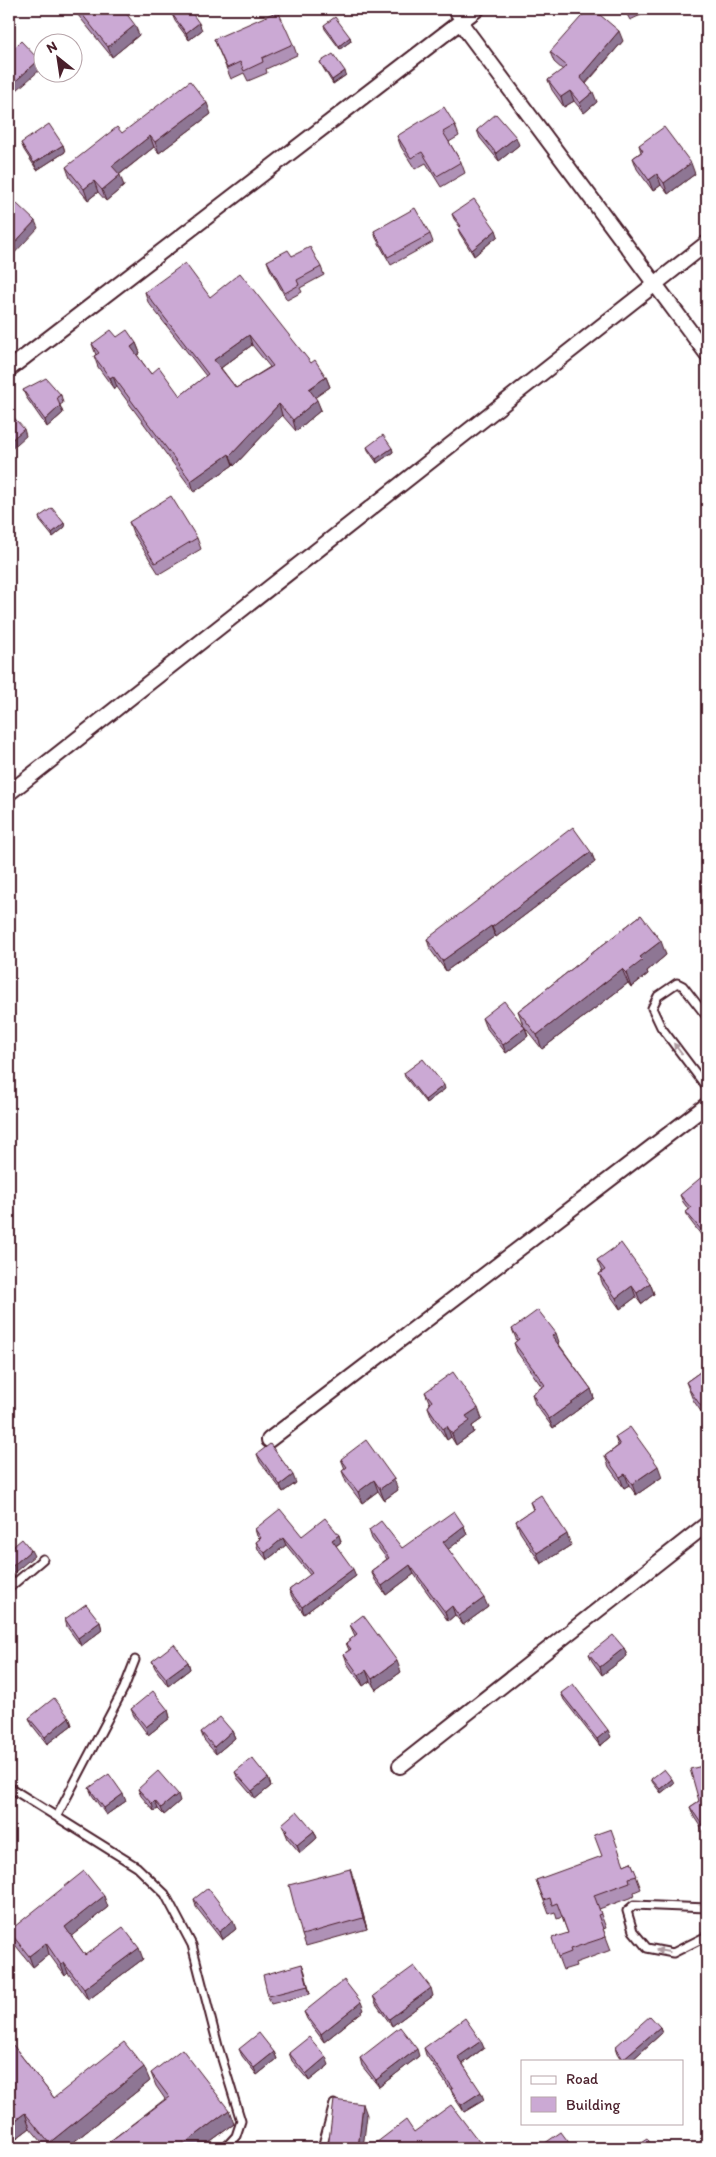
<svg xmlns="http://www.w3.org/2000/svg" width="716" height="2157" font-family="Itim,sans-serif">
<rect width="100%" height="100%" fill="#fff"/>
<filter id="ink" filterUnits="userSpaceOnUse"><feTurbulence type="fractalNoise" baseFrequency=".02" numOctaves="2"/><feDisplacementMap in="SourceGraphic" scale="10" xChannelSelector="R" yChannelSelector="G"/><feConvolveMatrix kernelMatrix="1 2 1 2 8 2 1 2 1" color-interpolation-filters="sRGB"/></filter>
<g filter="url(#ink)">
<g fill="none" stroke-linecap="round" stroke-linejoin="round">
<g stroke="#4a1f2b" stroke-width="11">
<path id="lane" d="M 451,9 L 460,22
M 707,1017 L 683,986 L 677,983 L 658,996 L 652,1008 L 661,1027 L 707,1088
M 9,1588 L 43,1559
M 9,1787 L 137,1867 L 165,1894 L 192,1945 L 218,2046 L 241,2121 L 236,2136 L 225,2148
M 57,1816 L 124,1688 L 135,1660
M 707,1908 L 634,1905 L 627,1911 L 633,1931 L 647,1948 L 673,1953 L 707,1936
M 322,2148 L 334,2104"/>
</g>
<g stroke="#4a1f2b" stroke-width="18">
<path id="street" d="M 460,22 L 707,354
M 9,369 L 477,9
M 9,793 L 707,243
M 269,1440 L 707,1105
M 400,1766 L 707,1524"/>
</g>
<use href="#lane" stroke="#fff" stroke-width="7"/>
<use href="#street" stroke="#fff" stroke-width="14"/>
</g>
<path fill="#af91b6" stroke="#4a1f2b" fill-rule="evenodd" d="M 73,9 L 123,9 L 139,35 L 112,57 Z
M 624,9 L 654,9 L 630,20 Z
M 172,14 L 202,30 L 189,40 L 175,21 Z
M 324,25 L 350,37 L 351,41 L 340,49 L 325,29 Z
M 214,39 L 293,44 L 297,55 L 266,69 L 267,73 L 248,81 L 244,73 L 231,79 Z
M 623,41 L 586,84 L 597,102 L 584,113 L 574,101 L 564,107 L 552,90 L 548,80 L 563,70 L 554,62 L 550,52 Z
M 320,62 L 346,75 L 333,84 L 322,66 Z
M 211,114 L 159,153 L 154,147 L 119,175 L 124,186 L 106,201 L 98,192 L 88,200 L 70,178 L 66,167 Z
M 455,125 L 459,136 L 449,142 L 461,162 L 465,173 L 441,187 L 426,163 L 415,169 L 401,147 L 397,136 Z
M 477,130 L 519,145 L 499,161 L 480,138 Z
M 21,143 L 63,145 L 65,152 L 37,170 L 24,150 Z
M 639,145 L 695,174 L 668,194 L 661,185 L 653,191 L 637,169 L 633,158 L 641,152 Z
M 452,214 L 498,236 L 474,256 L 460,234 L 458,229 L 460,227 L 454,219 Z
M 374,231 L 430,234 L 433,242 L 391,265 L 376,238 Z
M 292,256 L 321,267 L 324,275 L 300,288 L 302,292 L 287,300 L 270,269 L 267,261 Z
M 145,292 L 210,297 L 311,363 L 326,377 L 330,387 L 315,397 L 321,410 L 296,431 L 282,415 L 234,466 L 233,465 L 194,492 L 117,387 L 114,389 L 98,367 L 94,356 L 96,355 L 92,344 L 117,337 L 136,343 L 140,353 L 137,355 L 151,374 L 180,396 L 206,376 L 148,302 ZM 252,345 L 270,367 L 236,388 L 221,368 Z
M 23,390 L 61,395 L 63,403 L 60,405 L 63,413 L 47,427 L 26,397 Z
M 367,447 L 392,448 L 393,452 L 377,463 L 368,450 Z
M 39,517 L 64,523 L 65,527 L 53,537 L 40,521 Z
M 129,522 L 197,538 L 201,549 L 159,574 L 133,533 Z
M 591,852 L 595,862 L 496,937 L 495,936 L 446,971 L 430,949 L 427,939 Z
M 641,915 L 666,955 L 647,971 L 648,974 L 631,987 L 628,983 L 542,1049 L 523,1025 L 518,1011 Z
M 482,1018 L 525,1028 L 528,1036 L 506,1053 L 485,1026 Z
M 404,1073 L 445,1089 L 426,1103 L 405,1077 Z
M 707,1179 L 705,1240 L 689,1219 L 686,1212 L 689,1210 L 683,1202 L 680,1195 Z
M 597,1260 L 650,1283 L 654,1294 L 641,1304 L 636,1297 L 620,1309 L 603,1285 L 599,1274 L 602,1272 Z
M 512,1329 L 559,1342 L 558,1343 L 591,1389 L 594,1398 L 553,1428 L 535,1404 L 532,1394 L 542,1387 L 517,1352 L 514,1343 L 517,1341 Z
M 707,1367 L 707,1420 L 693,1400 L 686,1382 Z
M 425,1392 L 482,1419 L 472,1426 L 474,1432 L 456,1445 L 451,1437 L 447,1440 L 432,1418 L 428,1407 L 430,1404 Z
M 615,1437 L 662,1477 L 636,1495 L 629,1485 L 624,1488 L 609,1467 L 605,1456 L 618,1446 Z
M 257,1454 L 296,1483 L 283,1492 L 260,1462 Z
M 341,1459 L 398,1490 L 384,1500 L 378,1491 L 362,1503 L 346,1482 L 342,1471 L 345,1469 Z
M 530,1502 L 571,1545 L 541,1564 L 520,1532 L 516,1521 L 533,1510 Z
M 464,1526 L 467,1535 L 448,1549 L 488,1607 L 463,1625 L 455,1615 L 448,1621 L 414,1574 L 386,1595 L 375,1580 L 371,1571 L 387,1559 L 372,1539 L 369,1530 L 402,1548 Z
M 255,1529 L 302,1536 L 339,1535 L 341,1542 L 336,1546 L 356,1576 L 304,1614 L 292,1597 L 289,1590 L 310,1575 L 286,1545 L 267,1560 L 258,1549 L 256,1542 L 260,1539 L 257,1536 Z
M 65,1619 L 100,1622 L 102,1630 L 81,1646 L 67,1627 Z
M 350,1625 L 401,1672 L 376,1690 L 370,1681 L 363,1686 L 348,1665 L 344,1654 L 349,1650 L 346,1643 L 355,1636 Z
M 624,1648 L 627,1656 L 602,1675 L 592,1661 L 589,1654 Z
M 152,1661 L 188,1662 L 190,1669 L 168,1686 L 155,1668 Z
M 561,1693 L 611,1737 L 600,1746 L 564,1700 Z
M 131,1709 L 168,1710 L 170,1718 L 148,1735 L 134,1716 Z
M 69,1717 L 72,1725 L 47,1744 L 32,1725 L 29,1718 Z
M 232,1731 L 235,1738 L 216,1754 L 204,1740 L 201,1732 Z
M 707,1765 L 707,1837 L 694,1817 L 690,1807 L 699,1801 Z
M 235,1772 L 268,1778 L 271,1786 L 255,1799 L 238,1779 Z
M 651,1779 L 674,1783 L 661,1793 L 653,1783 Z
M 89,1788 L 126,1801 L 106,1815 L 92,1795 Z
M 138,1789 L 180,1801 L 164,1815 L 158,1809 L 154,1811 L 141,1796 Z
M 282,1824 L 314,1831 L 317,1838 L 300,1853 L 288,1839 Z
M 631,1862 L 641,1889 L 634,1892 L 635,1896 L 599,1909 L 606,1928 L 603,1929 L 611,1950 L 575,1963 L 576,1966 L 563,1970 L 558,1957 L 568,1933 L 562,1917 L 557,1919 L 555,1912 L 549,1914 L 536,1880 L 624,1865 Z
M 354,1880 L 367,1929 L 306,1946 L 302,1935 Z
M 194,1899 L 236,1929 L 222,1940 L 196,1907 Z
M 108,1907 L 71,1936 L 85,1955 L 143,1959 L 88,2000 L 68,1973 L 65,1976 L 49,1954 L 33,1967 L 12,1941 L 9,1930 Z
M 302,1964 L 310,1994 L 271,2004 L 268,1996 Z
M 373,1996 L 433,1996 L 392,2026 L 376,2004 Z
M 364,2010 L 324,2042 L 307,2019 L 304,2012 Z
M 660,2027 L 662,2033 L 631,2061 L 622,2061 L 617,2053 L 615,2047 Z
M 9,2040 L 54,2098 L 150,2081 L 66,2148 L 47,2148 L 30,2128 L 9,2144 Z
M 424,2048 L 484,2048 L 463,2064 L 484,2100 L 464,2112 L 454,2097 L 451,2090 L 426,2055 Z
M 239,2049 L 274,2052 L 277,2059 L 257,2075 L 242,2056 Z
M 289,2053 L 329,2065 L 309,2081 L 292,2061 Z
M 419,2056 L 379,2087 L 362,2066 L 360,2058 Z
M 151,2073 L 234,2124 L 201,2148 L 101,2148 L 165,2099 L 156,2086 Z"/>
<path fill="#8e7694" stroke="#4a1f2b" d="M 199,23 L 202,30 L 189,40 L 186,33 Z
M 135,25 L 139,35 L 112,57 L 108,47 Z
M 619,31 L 623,41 L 583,86 L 580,77 Z
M 350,37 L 351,41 L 340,49 L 339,46 Z
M 39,60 L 42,68 L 9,97 L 9,87 Z
M 345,71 L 346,75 L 333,84 L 332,80 Z
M 570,91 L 574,101 L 564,107 L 561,97 Z
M 593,92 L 597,102 L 584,113 L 580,103 Z
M 207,103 L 211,114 L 159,153 L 155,142 Z
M 150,136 L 154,147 L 116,177 L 112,166 Z
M 516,137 L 519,145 L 499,161 L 496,153 Z
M 63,145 L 65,152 L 37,170 L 34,163 Z
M 691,163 L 695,174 L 668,194 L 664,183 Z
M 657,174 L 661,185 L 653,191 L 649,180 Z
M 120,175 L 124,186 L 106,201 L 102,190 Z
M 94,181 L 98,192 L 88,200 L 84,189 Z
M 35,221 L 38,228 L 9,259 L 9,249 Z
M 496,230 L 498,236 L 474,256 L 472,250 Z
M 249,335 L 252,345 L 218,370 L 214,360 Z
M 136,343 L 140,353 L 135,357 L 131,347 Z
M 113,376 L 117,387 L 114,389 L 110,378 Z
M 326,377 L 330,387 L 313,399 L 309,389 Z
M 317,400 L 321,410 L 296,431 L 293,420 Z
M 279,404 L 282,415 L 234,466 L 230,456 Z
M 60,406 L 63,413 L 47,427 L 45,420 Z
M 24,429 L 26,436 L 9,451 L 9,442 Z
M 392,448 L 393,452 L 377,463 L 376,459 Z
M 229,454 L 233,465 L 194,492 L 191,481 Z
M 64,523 L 65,527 L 53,537 L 52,533 Z
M 591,852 L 595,862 L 496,937 L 492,927 Z
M 491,926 L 495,936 L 446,971 L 442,961 Z
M 661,941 L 666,955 L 647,971 L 648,974 L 631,987 L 626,973 L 640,957 Z
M 622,969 L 628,983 L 542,1049 L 537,1035 Z
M 525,1028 L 528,1036 L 506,1053 L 503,1045 Z
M 444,1085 L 445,1089 L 426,1103 L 425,1100 Z
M 707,1229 L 707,1238 L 705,1240 L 703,1232 Z
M 650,1283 L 654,1294 L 641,1304 L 637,1293 Z
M 632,1286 L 636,1297 L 620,1309 L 616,1298 Z
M 556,1333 L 559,1342 L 556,1345 L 552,1336 Z
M 591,1389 L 594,1398 L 553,1428 L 549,1419 Z
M 478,1408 L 482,1419 L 472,1426 L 474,1432 L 456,1445 L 452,1434 L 466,1416 Z
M 447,1426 L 451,1437 L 447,1440 L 443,1429 Z
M 658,1466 L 662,1477 L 636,1495 L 632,1484 Z
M 625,1474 L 629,1485 L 624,1488 L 620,1477 Z
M 293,1475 L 296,1483 L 283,1492 L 280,1485 Z
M 394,1479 L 398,1490 L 384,1500 L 380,1489 Z
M 374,1480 L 378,1491 L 362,1503 L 358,1492 Z
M 464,1526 L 467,1535 L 446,1551 L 443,1542 Z
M 567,1534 L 571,1545 L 541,1564 L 537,1553 Z
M 339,1535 L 341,1542 L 334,1547 L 332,1540 Z
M 283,1538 L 286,1545 L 267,1560 L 265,1553 Z
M 31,1550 L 34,1556 L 9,1577 L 9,1569 Z
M 410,1565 L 414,1574 L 386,1595 L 382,1586 Z
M 353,1569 L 356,1576 L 304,1614 L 302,1607 Z
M 484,1598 L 488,1607 L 463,1625 L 459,1616 Z
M 452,1606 L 455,1615 L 448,1621 L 445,1612 Z
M 100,1622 L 102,1630 L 81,1646 L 78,1638 Z
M 624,1648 L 627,1656 L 602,1675 L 600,1667 Z
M 397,1661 L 401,1672 L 376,1690 L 372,1679 Z
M 188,1662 L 190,1669 L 168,1686 L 166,1678 Z
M 366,1670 L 370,1681 L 363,1686 L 359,1675 Z
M 168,1710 L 170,1718 L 148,1735 L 146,1727 Z
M 69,1717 L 72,1725 L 47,1744 L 45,1737 Z
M 608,1730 L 611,1737 L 600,1746 L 597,1739 Z
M 232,1731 L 235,1738 L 216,1754 L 214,1747 Z
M 268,1778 L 271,1786 L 255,1799 L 252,1791 Z
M 672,1779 L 674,1783 L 661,1793 L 660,1789 Z
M 123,1794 L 126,1801 L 106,1815 L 104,1808 Z
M 178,1794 L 180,1801 L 164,1815 L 161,1808 Z
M 155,1801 L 158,1809 L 154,1811 L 152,1804 Z
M 314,1831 L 317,1838 L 300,1853 L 297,1845 Z
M 350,1869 L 354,1880 L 367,1929 L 363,1918 Z
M 104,1896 L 108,1907 L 69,1938 L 65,1927 Z
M 233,1921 L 236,1929 L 222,1940 L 219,1932 Z
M 46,1943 L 49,1954 L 33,1967 L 29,1956 Z
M 139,1948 L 143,1959 L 88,2000 L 84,1989 Z
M 64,1963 L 68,1973 L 65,1976 L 61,1965 Z
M 302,1964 L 305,1972 L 310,1994 L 308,1986 Z
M 431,1988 L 433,1996 L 392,2026 L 389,2019 Z
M 361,2002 L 364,2010 L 324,2042 L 321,2034 Z
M 660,2027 L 662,2033 L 631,2061 L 624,2061 L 623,2059 Z
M 481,2041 L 484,2048 L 461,2065 L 458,2057 Z
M 417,2049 L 419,2056 L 379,2087 L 376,2080 Z
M 274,2052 L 277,2059 L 257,2075 L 254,2068 Z
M 326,2057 L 329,2065 L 309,2081 L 306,2074 Z
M 144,2067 L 150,2081 L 66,2148 L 51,2148 L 49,2143 Z
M 481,2092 L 484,2100 L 464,2112 L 461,2105 Z
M 363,2104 L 367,2115 L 363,2148 L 358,2148 Z
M 229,2110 L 234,2124 L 201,2148 L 179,2148 Z
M 25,2113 L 30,2128 L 9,2144 L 9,2125 Z
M 480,2143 L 482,2148 L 477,2148 L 476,2146 Z"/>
<path fill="#cba9d4" stroke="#4a1f2b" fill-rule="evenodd" d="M 78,9 L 123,9 L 135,25 L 108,47 Z
M 179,9 L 189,9 L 199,23 L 186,33 L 172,14 Z
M 588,9 L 593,9 L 619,31 L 580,77 L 593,92 L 580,103 L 570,91 L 561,97 L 548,80 L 567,66 L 550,52 Z
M 278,11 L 293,44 L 262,58 L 263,62 L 244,71 L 240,62 L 227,68 L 214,39 Z
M 335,17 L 350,37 L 339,46 L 324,25 Z
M 21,41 L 39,60 L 9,87 L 9,53 Z
M 333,54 L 345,71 L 332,80 L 320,62 Z
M 190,81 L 207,103 L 155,142 L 150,136 L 112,166 L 120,175 L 102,190 L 94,181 L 84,189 L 66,167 L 117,127 L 122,133 Z
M 444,107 L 455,125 L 443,132 L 461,162 L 437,176 L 422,152 L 411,158 L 397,136 Z
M 496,114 L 516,137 L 496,153 L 477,130 Z
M 49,124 L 63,145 L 34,163 L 21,143 Z
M 664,127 L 691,163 L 664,183 L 657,174 L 649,180 L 633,158 L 643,151 L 639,145 Z
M 474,199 L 496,230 L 472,250 L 458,229 L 461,226 L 452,214 Z
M 16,203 L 35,221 L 9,249 L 9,211 Z
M 415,208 L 430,234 L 388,257 L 374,231 Z
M 310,247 L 321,267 L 297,280 L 299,285 L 285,293 L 267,261 L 288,250 L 292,256 Z
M 185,263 L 210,297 L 240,273 L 311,363 L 315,360 L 326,377 L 309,389 L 317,400 L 293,420 L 279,404 L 230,456 L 229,454 L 191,481 L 113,376 L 110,378 L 94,356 L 99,353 L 92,344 L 111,330 L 117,337 L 127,330 L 136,343 L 131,347 L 151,374 L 159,367 L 180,396 L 208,374 L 145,292 ZM 249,335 L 273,366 L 236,388 L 214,360 Z
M 46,378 L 61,395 L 57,397 L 60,406 L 45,420 L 23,390 Z
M 9,412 L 24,429 L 9,442 Z
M 383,435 L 392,448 L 376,459 L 367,447 Z
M 171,496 L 197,538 L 155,563 L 129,522 Z
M 52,508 L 64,523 L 52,533 L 39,517 Z
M 573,827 L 591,852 L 492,927 L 491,926 L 442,961 L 427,939 Z
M 641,915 L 661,941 L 640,957 L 643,960 L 626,973 L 622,969 L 537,1035 L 518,1011 Z
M 504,1001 L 525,1028 L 503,1045 L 482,1018 Z
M 423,1059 L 444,1085 L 425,1100 L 404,1073 Z
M 704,1175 L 707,1179 L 707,1229 L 703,1232 L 686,1212 L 691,1208 L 680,1195 Z
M 621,1243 L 650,1283 L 637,1293 L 632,1286 L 616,1298 L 599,1274 L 605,1270 L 597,1260 Z
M 538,1310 L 556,1333 L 552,1336 L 591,1389 L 549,1419 L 532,1394 L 545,1385 L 514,1343 L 519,1339 L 512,1329 Z
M 707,1367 L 707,1411 L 705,1412 L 689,1389 L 690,1388 L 686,1382 Z
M 453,1372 L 478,1408 L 466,1416 L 470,1421 L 452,1434 L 447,1426 L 443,1429 L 428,1407 L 432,1401 L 425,1392 Z
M 630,1427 L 658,1466 L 632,1484 L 625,1474 L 620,1477 L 605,1456 L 620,1445 L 615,1437 Z
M 366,1440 L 394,1479 L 380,1489 L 374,1480 L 358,1492 L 342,1471 L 347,1467 L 341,1459 Z
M 270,1444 L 293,1475 L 280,1485 L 257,1454 Z
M 541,1495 L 567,1534 L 537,1553 L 516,1521 L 534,1509 L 530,1502 Z
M 280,1509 L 302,1536 L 325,1518 L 339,1535 L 332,1540 L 353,1569 L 302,1607 L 289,1590 L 312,1573 L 283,1538 L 265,1553 L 256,1542 L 261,1538 L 255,1529 Z
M 454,1511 L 464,1526 L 443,1542 L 484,1598 L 459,1616 L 452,1606 L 445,1612 L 410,1565 L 382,1586 L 371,1571 L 389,1558 L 369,1530 L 381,1521 L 402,1548 Z
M 22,1539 L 31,1550 L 9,1569 L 9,1550 Z
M 86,1604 L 100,1622 L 78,1638 L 65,1619 Z
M 363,1615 L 397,1661 L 372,1679 L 366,1670 L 359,1675 L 344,1654 L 351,1649 L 346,1643 L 357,1634 L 350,1625 Z
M 613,1635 L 624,1648 L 600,1667 L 589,1654 Z
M 174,1644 L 188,1662 L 166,1678 L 152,1661 Z
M 573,1684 L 608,1730 L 597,1739 L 561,1693 Z
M 153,1691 L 168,1710 L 146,1727 L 131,1709 Z
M 54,1698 L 69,1717 L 45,1737 L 29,1718 Z
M 220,1717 L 232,1731 L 214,1747 L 201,1732 Z
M 252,1758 L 268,1778 L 252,1791 L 235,1772 Z
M 707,1765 L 707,1832 L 690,1807 L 699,1801 L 690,1769 Z
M 664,1769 L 672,1779 L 660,1789 L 651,1779 Z
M 158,1771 L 178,1794 L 161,1808 L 155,1801 L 152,1804 L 138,1789 Z
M 109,1774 L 123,1794 L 104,1808 L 89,1788 Z
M 297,1811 L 314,1831 L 297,1845 L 285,1832 L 287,1830 L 282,1824 Z
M 611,1829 L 624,1865 L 631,1862 L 637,1876 L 629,1878 L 630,1882 L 594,1895 L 601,1914 L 598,1915 L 606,1937 L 570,1949 L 571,1952 L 558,1957 L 552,1938 L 568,1933 L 557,1903 L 552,1905 L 550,1898 L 544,1900 L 536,1880 L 602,1856 L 594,1835 Z
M 350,1869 L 363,1918 L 302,1935 L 289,1885 Z
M 84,1871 L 104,1896 L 65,1927 L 85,1955 L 123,1927 L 139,1948 L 84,1989 L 64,1963 L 61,1965 L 46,1943 L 29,1956 L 9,1931 Z
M 208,1888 L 233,1921 L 219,1932 L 194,1899 Z
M 302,1964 L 308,1986 L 268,1996 L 263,1975 Z
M 414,1966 L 431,1988 L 389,2019 L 373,1996 Z
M 344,1980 L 361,2002 L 321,2034 L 304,2012 Z
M 650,2016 L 660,2027 L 623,2059 L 615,2047 Z
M 465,2018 L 481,2041 L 458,2057 L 481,2092 L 461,2105 L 451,2089 L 453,2088 L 424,2048 Z
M 400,2027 L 417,2049 L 376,2080 L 360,2058 Z
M 259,2033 L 274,2052 L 254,2068 L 239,2049 Z
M 309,2037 L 326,2057 L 306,2074 L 289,2053 Z
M 9,2040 L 54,2098 L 124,2042 L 144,2067 L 49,2143 L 25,2113 L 9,2125 Z
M 182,2049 L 229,2110 L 179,2148 L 101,2148 L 169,2097 L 151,2073 Z
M 334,2100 L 363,2104 L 358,2148 L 328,2148 Z
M 451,2105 L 480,2143 L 476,2146 L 478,2148 L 380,2148 L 376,2143 L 406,2120 L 414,2132 Z
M 561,2132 L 573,2148 L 538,2148 Z
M 647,2138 L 653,2148 L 631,2148 Z"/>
<defs><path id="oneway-solid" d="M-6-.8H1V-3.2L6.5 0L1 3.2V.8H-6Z" transform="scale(1.25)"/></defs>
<g fill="#ae9aa0">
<use href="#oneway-solid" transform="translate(678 1049) rotate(-127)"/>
<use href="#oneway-solid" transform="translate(663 1951) rotate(-171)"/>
</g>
</g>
<rect width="716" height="2157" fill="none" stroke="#fff" stroke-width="30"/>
<rect x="15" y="15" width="686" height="2127" fill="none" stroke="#4a1f2b" stroke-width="2" filter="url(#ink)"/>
<rect x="521" y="2060" width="162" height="65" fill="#ffffff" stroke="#b7a5aa"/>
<rect x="531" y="2076" width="25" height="8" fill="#ffffff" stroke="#b7a5aa"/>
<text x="566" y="2084" font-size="15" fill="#4a1f2b">Road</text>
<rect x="531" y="2097" width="25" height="15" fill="#cba9d4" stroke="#b7a5aa"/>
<text x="566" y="2110" font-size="15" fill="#4a1f2b">Building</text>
<g transform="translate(58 58) rotate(330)"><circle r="24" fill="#ffffff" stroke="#b7a5aa"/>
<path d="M0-4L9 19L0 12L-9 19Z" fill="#4a1f2b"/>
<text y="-8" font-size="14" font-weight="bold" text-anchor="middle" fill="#4a1f2b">N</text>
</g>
</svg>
